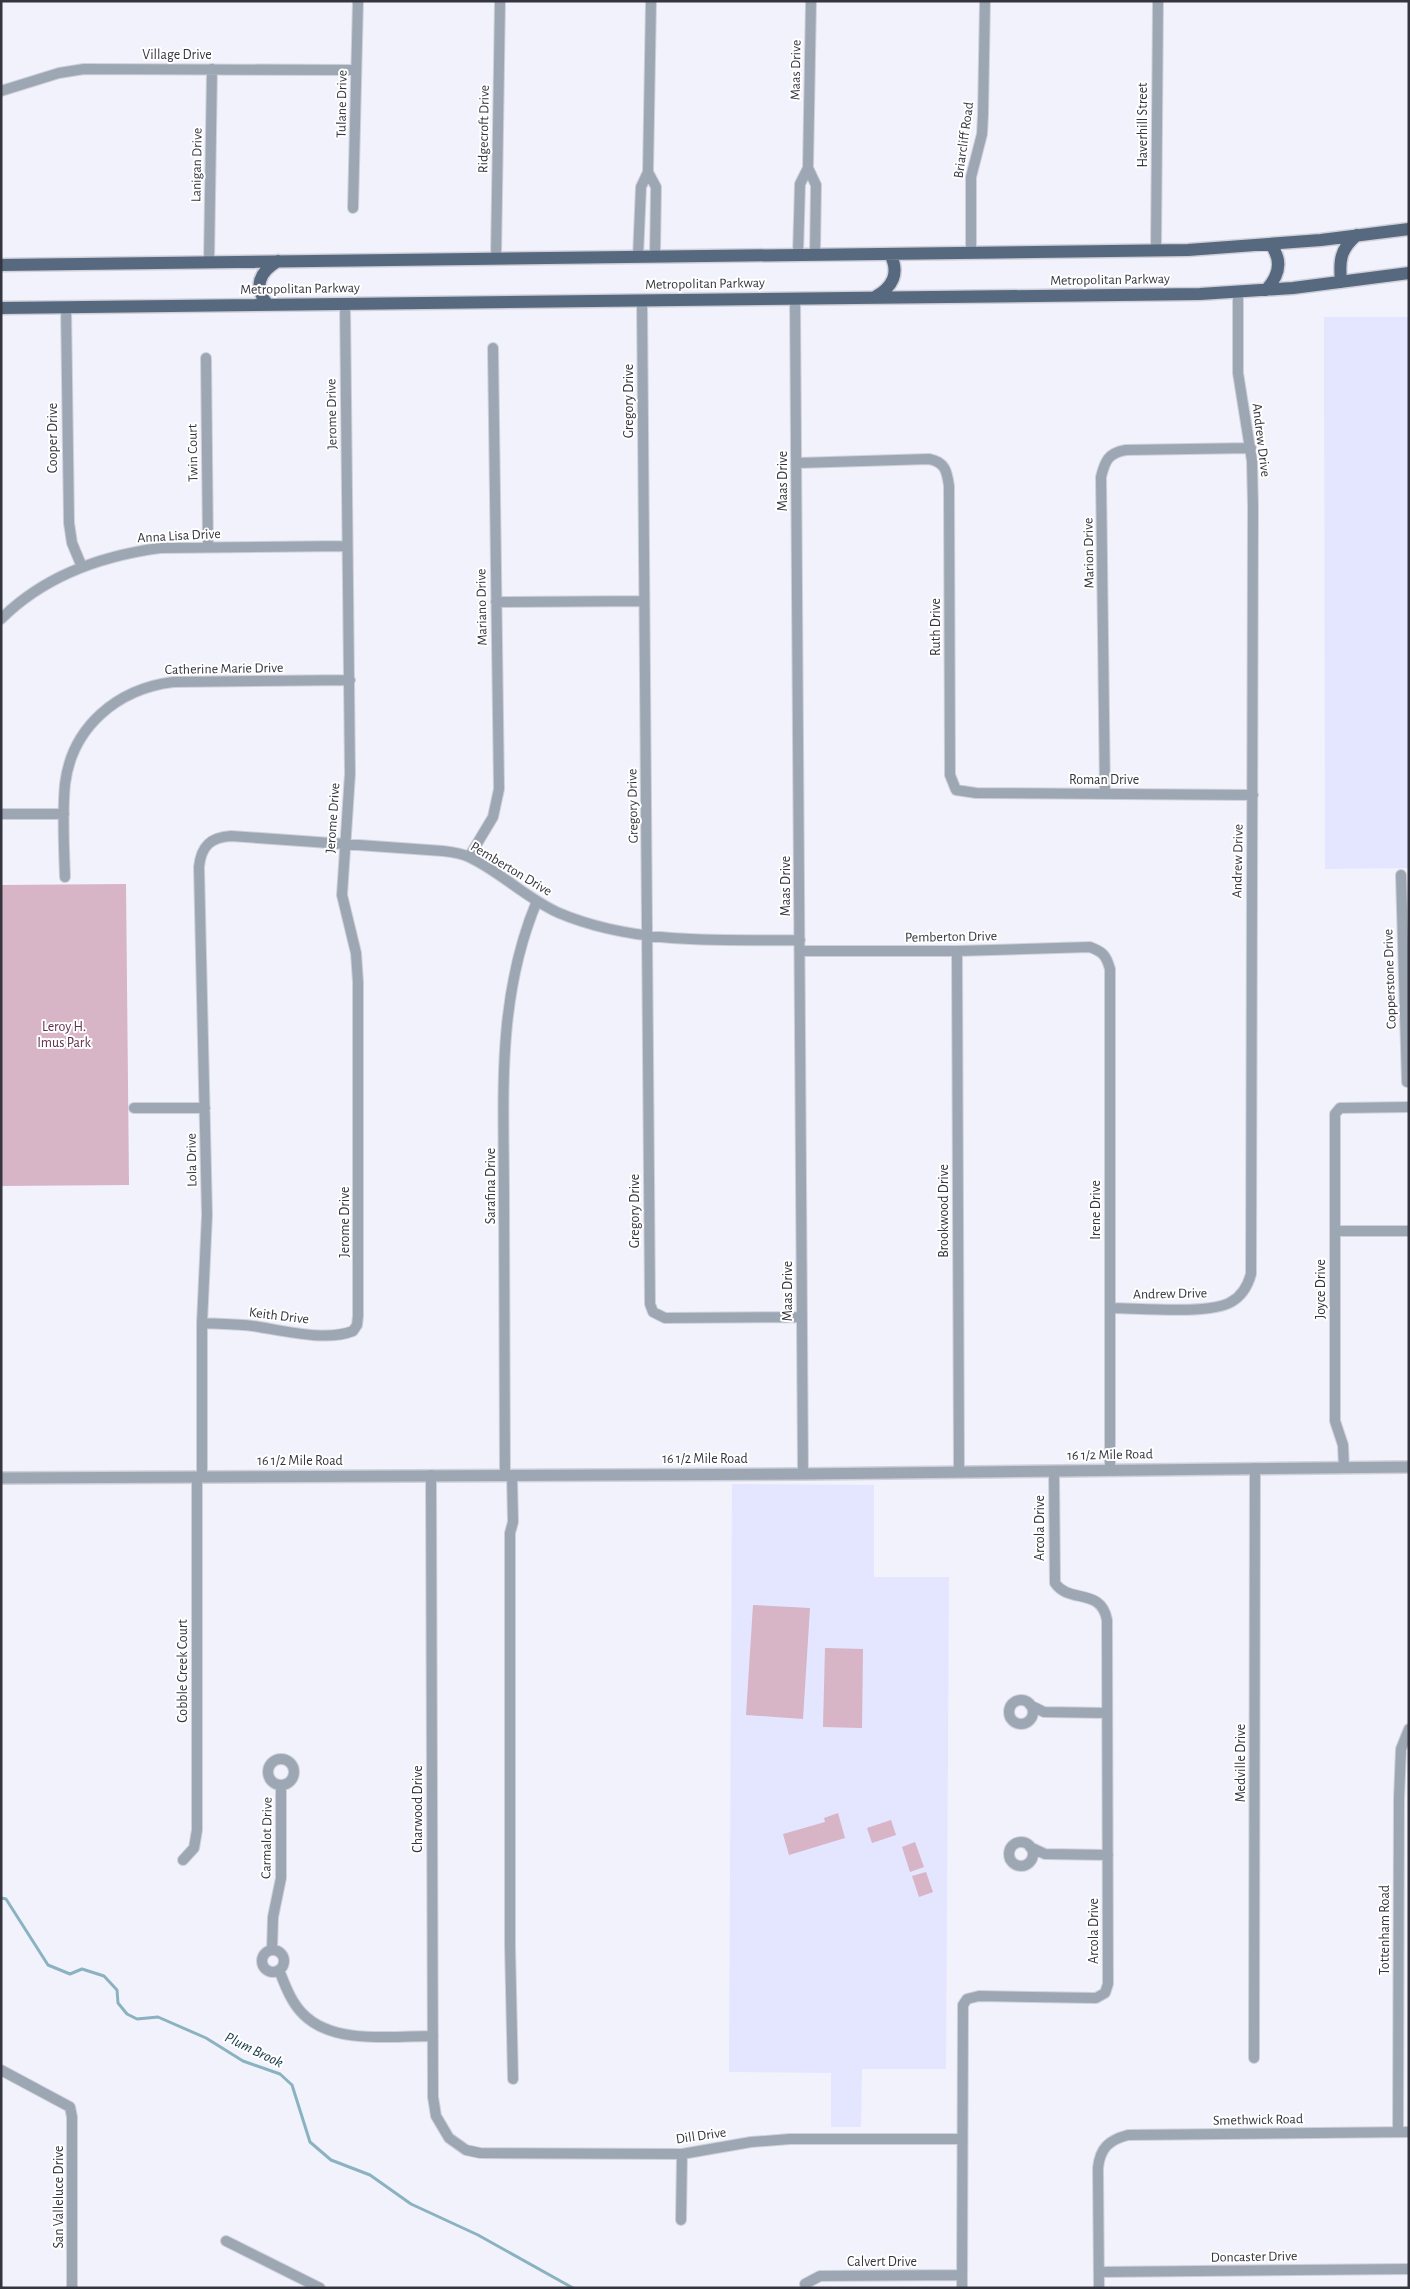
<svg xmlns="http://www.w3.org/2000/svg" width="1410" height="2289" font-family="'Alegreya Sans',sans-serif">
<rect width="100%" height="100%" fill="#f1f2fc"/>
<path fill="#e4e5ff" d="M 1324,317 L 1409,317 L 1409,868 L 1325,869 Z
M 732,1484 L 874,1485 L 874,1577 L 949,1577 L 946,2069 L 862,2069 L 861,2127 L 831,2127 L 831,2073 L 729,2072 Z"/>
<path fill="#d7b4c6" d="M 126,884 L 129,1185 L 1,1186 L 1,885 Z
M 753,1605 L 810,1608 L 803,1719 L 746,1715 Z
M 825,1648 L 863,1649 L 862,1728 L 823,1727 Z
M 838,1813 L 845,1838 L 789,1855 L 783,1834 L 825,1822 L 824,1818 Z
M 891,1820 L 896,1835 L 872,1843 L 867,1828 Z
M 915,1842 L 924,1867 L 910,1872 L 902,1847 Z
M 926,1872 L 933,1892 L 919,1897 L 912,1876 Z"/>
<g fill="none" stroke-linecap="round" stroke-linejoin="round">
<path stroke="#8bb2c1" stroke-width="3" d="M 1,1898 L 6,1899 L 48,1965 L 70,1974 L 82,1969 L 104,1976 L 117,1990 L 118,2003 L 127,2014 L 137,2019 L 158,2017 L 206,2038 L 243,2061 L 280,2074 L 292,2085 L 310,2142 L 331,2160 L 370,2175 L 411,2204 L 478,2235 L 573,2288"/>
<g stroke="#cfd0da" stroke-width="12">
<path id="minor" d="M 1,91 L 59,73 L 84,69 L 356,70
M 808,168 L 816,185 L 815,254
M 648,172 L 656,187 L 655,256
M 353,208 L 358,1
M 1156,250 L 1158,1
M 971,253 L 971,177 L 982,134 L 983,115 L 985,1
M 798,254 L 800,184 L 808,168 L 811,1
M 638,257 L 641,187 L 648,172 L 651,1
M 496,258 L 500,1
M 209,262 L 212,69
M 795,298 L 803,1474
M 642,300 L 650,1304 L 653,1312 L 665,1318 L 802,1317
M 66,307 L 69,523 L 72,543 L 82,567
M 206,358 L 208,547
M 797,463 L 929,459 C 945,462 947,471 949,486 L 950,775 L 956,790 L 976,793 L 1253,795
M 496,602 L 644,601
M 1,619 C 44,576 100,556 160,548 L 347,546
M 1105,794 L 1101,477 C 1105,461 1108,453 1126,450 L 1251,448
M 1,814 L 64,814
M 469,857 L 493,817 L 499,789 L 493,348
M 1401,875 L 1407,1082
M 65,877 C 64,846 62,815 65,784 C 72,727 117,689 173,682 L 350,680
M 800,951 L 957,951 L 1090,947 C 1103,952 1106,955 1110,969 L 1110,1470
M 957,951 L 959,1472
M 134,1108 L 205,1108
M 1335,1231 L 1409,1231
M 1111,1308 C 1138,1308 1209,1315 1231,1302 C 1242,1296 1248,1285 1251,1274 L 1253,507 L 1252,461 L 1238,373 L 1238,293
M 202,1323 C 219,1324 236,1324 253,1326 C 281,1330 326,1342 353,1331 L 357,1325 L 358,1316 L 358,982 L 356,953 L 342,895 L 350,774 L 345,303
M 1344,1468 L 1343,1445 L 1335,1421 L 1335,1114 L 1340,1108 L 1409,1107
M 431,1475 L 433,2097 L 436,2116 L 449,2138 L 466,2150 L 480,2153 L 682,2154 L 751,2142 L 790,2139 L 961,2139
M 505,1475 C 505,1383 505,1291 504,1199 C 504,1095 496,999 537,901
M 512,1475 L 513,1522 L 510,1533 L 510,1946 L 513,2079
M 202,1477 L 202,1323 L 207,1215 L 199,867 C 201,846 211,837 231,836 L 443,851 C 452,852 461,853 469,857 C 501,872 527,899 559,913 C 635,945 720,940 800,940
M1009 1712a12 12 0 1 1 24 0a12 12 0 1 1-24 0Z
M 1030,1705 L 1044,1712 L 1107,1713
M268 1772a13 13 0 1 1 26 0a13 13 0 1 1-26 0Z
M1009 1854a12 12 0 1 1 24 0a12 12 0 1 1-24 0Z
M 1030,1847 L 1045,1854 L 1108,1855
M 183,1860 L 194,1848 L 197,1830 L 197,1477
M262 1961a11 11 0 1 1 22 0a11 11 0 1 1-22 0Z
M 272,1950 L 273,1917 L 281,1878 L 281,1785
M 279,1970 C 285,1985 291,2002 303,2014 C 333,2045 393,2036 433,2036
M 1254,2058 L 1255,1468
M 1,2070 L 70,2107 L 72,2117 L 72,2288
M 1398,2132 L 1399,1798 L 1401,1749 L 1409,1729
M 681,2220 L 682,2154
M 226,2241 L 320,2288
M 1099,2272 L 1409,2269
M 805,2284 L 820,2276 L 961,2275
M 962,2288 L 963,2005 L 967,1999 L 979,1996 L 1096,1998 L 1105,1993 L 1108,1984 L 1107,1620 C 1101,1587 1069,1604 1055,1583 L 1054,1471
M 1099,2288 L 1098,2168 C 1100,2148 1109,2140 1128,2135 L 1409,2132"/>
</g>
<g stroke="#cfd0da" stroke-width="14">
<path id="tertiary" d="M 1,1478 L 803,1474 L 1409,1467"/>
</g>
<g stroke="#cfd0da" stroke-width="15">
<path id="primary" d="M 1,265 L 1188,250 L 1321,240 L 1409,229
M 1341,282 C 1339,261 1340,249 1357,235
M 1266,290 C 1279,276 1283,261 1271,245
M 875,297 C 893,287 900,273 890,254
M 268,305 C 253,287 259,272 278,261
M 1,308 L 1200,294 L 1293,288 L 1409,273"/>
</g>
<use href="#minor" stroke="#9da7b4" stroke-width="10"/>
<use href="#tertiary" stroke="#9da7b4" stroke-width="11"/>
<use href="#primary" stroke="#57697f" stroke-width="12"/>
</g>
<g text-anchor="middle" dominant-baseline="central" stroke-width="4" stroke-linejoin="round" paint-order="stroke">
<g font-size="14" fill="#35353f" stroke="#fff">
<text x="177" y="55">Village Drive</text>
<text transform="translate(796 70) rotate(-89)">Maas Drive</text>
<text transform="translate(342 104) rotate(-89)">Tulane Drive</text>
<text transform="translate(1143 125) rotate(-90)">Haverhill Street</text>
<text transform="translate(484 129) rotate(-89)">Ridgecroft Drive</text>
<text transform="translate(964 140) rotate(-82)">Briarcliff Road</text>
<text transform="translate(197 165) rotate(-89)">Lanigan Drive</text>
<text transform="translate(1110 280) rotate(-1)">Metropolitan Parkway</text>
<text transform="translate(705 284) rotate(-1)">Metropolitan Parkway</text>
<text transform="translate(300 289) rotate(-1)">Metropolitan Parkway</text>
<text transform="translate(629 401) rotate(-90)">Gregory Drive</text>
<text transform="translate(332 414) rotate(-91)">Jerome Drive</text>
<text transform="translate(53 438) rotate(-90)">Cooper Drive</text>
<text transform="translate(1261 440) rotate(83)">Andrew Drive</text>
<text transform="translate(193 453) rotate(-91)">Twin Court</text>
<text transform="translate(783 481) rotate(-90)">Maas Drive</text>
<text transform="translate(179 536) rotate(-3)">Anna Lisa Drive</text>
<text transform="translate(1089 553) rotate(-91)">Marion Drive</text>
<text transform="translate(482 607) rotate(-91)">Mariano Drive</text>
<text transform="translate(936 627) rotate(-90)">Ruth Drive</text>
<text transform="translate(224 669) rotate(-1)">Catherine Marie Drive</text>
<text x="1104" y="780">Roman Drive</text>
<text transform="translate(633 806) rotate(-91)">Gregory Drive</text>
<text transform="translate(333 818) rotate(-86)">Jerome Drive</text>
<text transform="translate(1238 861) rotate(-89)">Andrew Drive</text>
<text transform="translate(511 869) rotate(31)">Pemberton Drive</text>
<text transform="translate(786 886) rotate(-90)">Maas Drive</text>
<text transform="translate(951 937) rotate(-1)">Pemberton Drive</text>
<text transform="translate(1390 979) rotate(-92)">Copperstone Drive</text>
<text transform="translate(192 1160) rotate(-91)">Lola Drive</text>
<text transform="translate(491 1186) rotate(-90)">Sarafina Drive</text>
<text transform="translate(1096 1210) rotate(-90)">Irene Drive</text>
<text transform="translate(635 1211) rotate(-90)">Gregory Drive</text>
<text transform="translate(944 1211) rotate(-90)">Brookwood Drive</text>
<text transform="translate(345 1222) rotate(-90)">Jerome Drive</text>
<text transform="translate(1321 1289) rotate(-90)">Joyce Drive</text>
<text transform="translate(788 1291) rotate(-90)">Maas Drive</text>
<text transform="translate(1170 1294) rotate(-1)">Andrew Drive</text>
<text transform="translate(279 1316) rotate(7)">Keith Drive</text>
<text transform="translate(1110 1455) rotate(-1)">16 1/2 Mile Road</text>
<text x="705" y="1459">16 1/2 Mile Road</text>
<text x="300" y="1461">16 1/2 Mile Road</text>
<text transform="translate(1040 1528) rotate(-90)">Arcola Drive</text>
<text transform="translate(183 1671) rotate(-90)">Cobble Creek Court</text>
<text transform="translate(1241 1763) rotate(-90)">Medville Drive</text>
<text transform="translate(418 1809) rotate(-90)">Charwood Drive</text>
<text transform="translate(267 1838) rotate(-89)">Carmalot Drive</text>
<text transform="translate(1385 1930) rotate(-90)">Tottenham Road</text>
<text transform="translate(1094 1931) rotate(-90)">Arcola Drive</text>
<text transform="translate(1258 2120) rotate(-1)">Smethwick Road</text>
<text transform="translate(701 2136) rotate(-8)">Dill Drive</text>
<text transform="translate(59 2197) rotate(-90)">San Valleluce Drive</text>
<text transform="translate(1254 2257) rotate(-1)">Doncaster Drive</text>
<text x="882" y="2262">Calvert Drive</text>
</g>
<g font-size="14" fill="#5e2f4b" stroke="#fff">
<text x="64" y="1027">Leroy H.<tspan x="64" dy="16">Imus Park</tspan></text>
</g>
<g font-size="15" font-style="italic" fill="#133744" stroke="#fff">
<text transform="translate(254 2050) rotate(26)">Plum Brook</text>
</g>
</g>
<rect width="1410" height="2289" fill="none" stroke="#35353f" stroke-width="5"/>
</svg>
